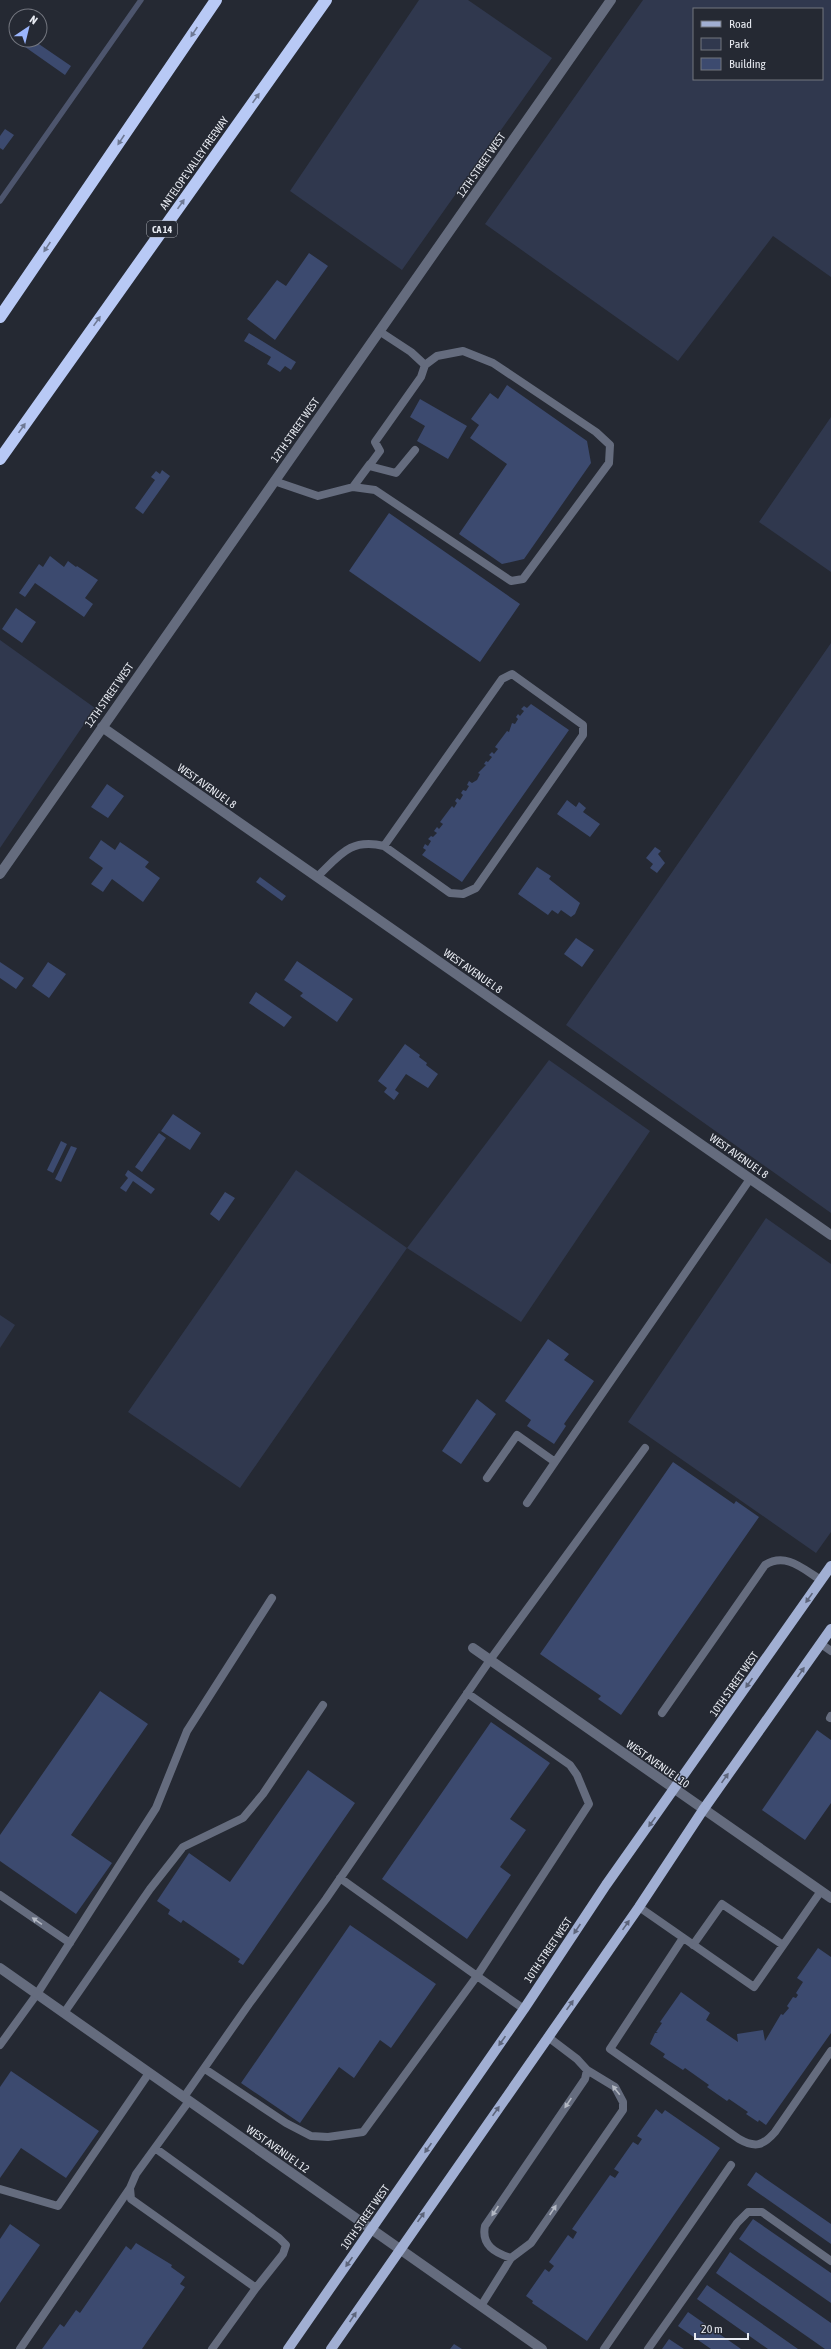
<svg xmlns="http://www.w3.org/2000/svg" width="831" height="2349" font-family="'Asap Condensed',sans-serif">
<rect width="100%" height="100%" fill="#252933"/>
<path fill="#30384e" fill-rule="evenodd" d="M 419,0 L 468,0 L 552,58 L 402,270 L 290,191 Z
M 643,0 L 831,0 L 831,277 L 773,236 L 678,361 L 485,224 ZM 694,9 L 822,9 L 822,79 L 694,79 Z
M 831,417 L 831,572 L 759,522 Z
M 0,640 L 95,708 L 0,848 Z
M 831,643 L 831,1213 L 566,1025 Z
M 549,1060 L 650,1131 L 521,1322 L 407,1248 L 240,1488 L 128,1412 L 296,1170 L 407,1248 Z
M 766,1218 L 831,1264 L 831,1532 L 816,1553 L 628,1422 Z
M 0,1315 L 15,1325 L 0,1348 Z"/>
<g fill="none" stroke-linecap="round" stroke-linejoin="round">
<path stroke="#4d556d" stroke-width="5.5" d="M 0,201 L 141,0"/>
</g>
<path fill="#3c4a6f" d="M 20,40 L 33,40 L 71,66 L 65,75 L 18,42 Z
M 5,129 L 14,135 L 3,150 L 0,148 L 0,136 Z
M 309,253 L 328,266 L 275,340 L 247,319 L 277,280 L 286,286 Z
M 249,333 L 296,362 L 291,370 L 285,366 L 280,372 L 267,364 L 271,357 L 244,341 Z
M 507,385 L 587,441 L 591,463 L 524,559 L 502,564 L 459,534 L 507,464 L 470,438 L 479,425 L 471,419 L 490,393 L 498,399 Z
M 420,399 L 467,426 L 448,459 L 417,441 L 425,426 L 410,417 Z
M 162,470 L 170,476 L 143,514 L 135,508 L 155,480 L 151,477 L 156,471 L 160,474 Z
M 389,513 L 520,604 L 480,662 L 349,571 Z
M 50,556 L 64,567 L 68,561 L 76,567 L 77,566 L 98,580 L 85,598 L 93,604 L 84,617 L 35,583 L 25,597 L 19,593 L 39,564 L 43,567 Z
M 16,608 L 36,622 L 22,643 L 2,629 Z
M 531,704 L 569,730 L 462,882 L 422,855 L 426,850 L 423,848 L 425,844 L 428,846 L 431,841 L 428,839 L 431,836 L 433,837 L 437,833 L 434,831 L 437,827 L 439,829 L 443,824 L 440,822 L 452,806 L 454,808 L 457,803 L 455,801 L 457,798 L 460,800 L 463,795 L 461,793 L 463,790 L 466,791 L 469,786 L 467,785 L 469,781 L 472,783 L 477,780 L 480,774 L 478,773 L 486,765 L 484,764 L 486,761 L 488,762 L 492,757 L 489,755 L 492,752 L 494,754 L 498,749 L 495,747 L 507,731 L 509,732 L 512,723 L 515,724 L 518,719 L 516,717 L 518,714 L 520,716 L 524,711 L 521,709 L 524,706 L 527,708 Z
M 107,784 L 124,796 L 108,818 L 91,807 Z
M 567,800 L 576,807 L 579,802 L 586,808 L 583,812 L 600,824 L 590,837 L 557,814 Z
M 101,840 L 115,850 L 120,842 L 149,862 L 145,867 L 160,878 L 143,902 L 112,879 L 103,892 L 91,884 L 103,868 L 89,858 Z
M 655,847 L 661,851 L 658,854 L 665,863 L 657,873 L 650,868 L 653,864 L 646,858 Z
M 537,867 L 551,876 L 549,879 L 580,903 L 575,914 L 571,917 L 561,910 L 558,914 L 552,910 L 548,915 L 518,894 Z
M 260,877 L 286,896 L 282,901 L 256,882 Z
M 576,938 L 594,950 L 582,967 L 564,954 Z
M 297,961 L 353,999 L 337,1022 L 300,996 L 303,993 L 284,980 Z
M 0,962 L 24,978 L 16,989 L 0,978 Z
M 48,962 L 66,974 L 49,998 L 32,986 Z
M 256,992 L 292,1017 L 284,1027 L 249,1003 Z
M 405,1044 L 420,1055 L 419,1057 L 427,1063 L 426,1065 L 438,1074 L 428,1088 L 406,1074 L 395,1090 L 399,1093 L 394,1100 L 384,1092 L 387,1088 L 378,1081 Z
M 173,1114 L 201,1133 L 190,1150 L 161,1131 Z
M 159,1133 L 166,1138 L 142,1172 L 135,1167 Z
M 61,1141 L 67,1144 L 53,1173 L 47,1170 Z
M 71,1146 L 77,1148 L 61,1182 L 55,1179 Z
M 128,1170 L 155,1189 L 151,1194 L 133,1181 L 126,1192 L 120,1188 L 128,1178 L 125,1175 Z
M 225,1192 L 235,1198 L 219,1221 L 210,1214 Z
M 548,1339 L 569,1354 L 564,1360 L 594,1381 L 564,1424 L 566,1426 L 554,1444 L 527,1426 L 531,1420 L 505,1401 Z
M 477,1399 L 496,1414 L 461,1464 L 442,1451 Z
M 673,1462 L 734,1504 L 736,1501 L 759,1517 L 621,1715 L 598,1699 L 601,1696 L 540,1654 Z
M 100,1691 L 148,1724 L 71,1835 L 112,1863 L 76,1914 L 0,1861 L 0,1835 Z
M 491,1722 L 550,1763 L 510,1819 L 526,1830 L 500,1867 L 511,1875 L 467,1939 L 382,1879 Z
M 817,1730 L 831,1740 L 831,1803 L 805,1840 L 762,1810 Z
M 308,1770 L 355,1803 L 243,1965 L 238,1962 L 240,1959 L 183,1920 L 181,1923 L 168,1914 L 170,1910 L 157,1901 L 189,1853 L 230,1882 Z
M 350,1925 L 436,1984 L 391,2048 L 380,2040 L 354,2078 L 339,2067 L 300,2123 L 241,2083 Z
M 818,1948 L 831,1957 L 831,2033 L 766,2125 L 759,2120 L 758,2122 L 746,2114 L 748,2112 L 729,2099 L 727,2101 L 707,2087 L 709,2085 L 685,2068 L 683,2070 L 663,2057 L 665,2054 L 650,2044 L 655,2033 L 658,2033 L 656,2032 L 662,2023 L 660,2022 L 681,1992 L 710,2013 L 706,2020 L 738,2042 L 737,2034 L 763,2030 L 765,2041 L 781,2014 L 783,2015 L 789,2008 L 787,2006 L 793,1997 L 796,1998 L 798,1995 L 796,1993 L 803,1982 L 797,1978 Z
M 11,2071 L 99,2131 L 66,2178 L 21,2148 L 0,2178 L 0,2087 Z
M 656,2109 L 662,2114 L 665,2110 L 720,2148 L 587,2341 L 532,2303 L 533,2301 L 526,2296 L 545,2269 L 549,2272 L 554,2266 L 549,2262 L 568,2235 L 573,2239 L 577,2232 L 572,2229 L 610,2175 L 615,2178 L 619,2172 L 614,2169 L 633,2142 L 638,2145 L 642,2139 L 637,2136 Z
M 756,2172 L 831,2224 L 831,2244 L 747,2185 Z
M 753,2219 L 831,2273 L 831,2303 L 739,2239 Z
M 10,2224 L 40,2245 L 0,2303 L 0,2239 Z
M 136,2243 L 172,2265 L 171,2267 L 185,2277 L 180,2284 L 185,2287 L 142,2349 L 42,2349 L 60,2324 L 64,2327 L 76,2310 L 80,2313 L 126,2246 L 131,2250 Z
M 730,2252 L 831,2323 L 831,2349 L 825,2349 L 716,2273 Z
M 707,2285 L 798,2349 L 768,2349 L 697,2299 Z
M 688,2312 L 741,2349 L 711,2349 L 678,2326 Z
M 669,2339 L 684,2349 L 662,2349 Z
M 454,2344 L 462,2349 L 450,2349 Z"/>
<g fill="none" stroke-linecap="round" stroke-linejoin="round">
<path stroke="#656c7e" stroke-width="8" d="M 379,331 L 411,352 L 425,365
M 274,481 L 318,496 L 353,487 L 375,490 L 511,581 L 523,579 L 609,463 L 610,445 L 596,432 L 493,363 L 463,351 L 437,356 L 425,365 L 421,377 L 375,442 L 380,451 L 369,466 L 396,473 L 415,450
M 353,487 L 370,464
M 317,877 C 340,855 350,838 384,846 L 502,679 L 512,674 L 583,725 L 583,735 L 476,888 L 463,894 L 450,893 L 384,846
M 487,1478 L 517,1435 L 555,1462 L 750,1179
M 527,1503 L 555,1462
M 821,1644 L 831,1651
M 467,1693 L 570,1765 L 577,1775 L 589,1804 L 477,1976 L 524,2009
M 662,1713 L 765,1565 C 786,1552 803,1569 821,1580
M 830,1718 L 831,1716
M 0,1895 L 70,1943
M 639,1907 L 754,1987 L 821,1891
M 683,1938 L 610,2049 L 739,2139 C 755,2148 763,2146 775,2132 L 831,2051
M 693,1945 L 722,1904 L 783,1945
M 64,2013 L 150,1889 L 183,1847 L 243,1818 L 263,1794 L 323,1705
M 548,2037 L 577,2059 L 587,2070 L 615,2087 L 623,2102 L 623,2110 L 531,2243 L 511,2258 C 495,2253 481,2245 485,2226 L 585,2079 L 587,2070
M 0,2045 L 37,1994 L 156,1808 L 187,1731 L 272,1598
M 205,2069 L 286,2123 L 311,2136 L 328,2137 L 363,2132 L 477,1976 L 340,1878
M 184,2097 L 249,2004 L 326,1899 L 490,1660 L 645,1448
M 189,2101 L 136,2174 L 130,2188 L 131,2199 L 256,2288 L 212,2349
M 155,2148 L 279,2238 L 286,2245 L 283,2254 L 256,2288
M 0,2189 L 58,2206 L 149,2073
M 481,2306 L 511,2258
M 20,2349 L 130,2188
M 604,2349 L 731,2165
M 648,2349 L 737,2223 L 748,2212 L 762,2212 L 831,2261"/>
<path stroke="#656c7e" stroke-width="10" d="M 102,727 L 831,1235
M 0,874 L 611,0
M 473,1648 L 831,1898
M 0,1968 L 542,2349"/>
<path stroke="#a1afd3" stroke-width="10" d="M 288,2349 L 524,2009 L 606,1885 L 831,1566
M 331,2349 L 639,1907 L 703,1810 L 831,1629"/>
<path stroke="#b8c9f5" stroke-width="12" d="M 0,317 L 216,0
M 0,459 L 326,0"/>
</g>
<defs><path id="oneway-solid" d="M-6-.8H1V-3.2L6.5 0L1 3.2V.8H-6Z"/></defs>
<g fill="#6e7994">
<use href="#oneway-solid" transform="translate(194 32) rotate(124)"/>
<use href="#oneway-solid" transform="translate(256 98) rotate(-55)"/>
<use href="#oneway-solid" transform="translate(121 140) rotate(124)"/>
<use href="#oneway-solid" transform="translate(181 204) rotate(-55)"/>
<use href="#oneway-solid" transform="translate(47 247) rotate(124)"/>
<use href="#oneway-solid" transform="translate(97 321) rotate(-55)"/>
<use href="#oneway-solid" transform="translate(22 428) rotate(-55)"/>
</g>
<g fill="#5d657b">
<use href="#oneway-solid" transform="translate(809 1598) rotate(125)"/>
<use href="#oneway-solid" transform="translate(801 1672) rotate(-55)"/>
<use href="#oneway-solid" transform="translate(749 1683) rotate(125)"/>
<use href="#oneway-solid" transform="translate(725 1778) rotate(-55)"/>
<use href="#oneway-solid" transform="translate(652 1822) rotate(126)"/>
<use href="#oneway-solid" transform="translate(626 1925) rotate(-55)"/>
<use href="#oneway-solid" transform="translate(577 1929) rotate(124)"/>
<use href="#oneway-solid" transform="translate(570 2005) rotate(-55)"/>
<use href="#oneway-solid" transform="translate(502 2041) rotate(125)"/>
<use href="#oneway-solid" transform="translate(496 2111) rotate(-55)"/>
<use href="#oneway-solid" transform="translate(428 2148) rotate(125)"/>
<use href="#oneway-solid" transform="translate(421 2217) rotate(-55)"/>
<use href="#oneway-solid" transform="translate(349 2262) rotate(125)"/>
<use href="#oneway-solid" transform="translate(353 2317) rotate(-56)"/>
</g>
<g fill="#b3b8c3">
<use href="#oneway-solid" transform="translate(37 1921) rotate(-146)"/>
<use href="#oneway-solid" transform="translate(616 2090) rotate(-129)"/>
<use href="#oneway-solid" transform="translate(568 2103) rotate(124)"/>
<use href="#oneway-solid" transform="translate(553 2210) rotate(-56)"/>
<use href="#oneway-solid" transform="translate(495 2211) rotate(124)"/>
</g>
<g text-anchor="middle" dominant-baseline="central" stroke-width="3" stroke-linejoin="round" paint-order="stroke">
<rect fill="#252933" stroke="#adb0b8" stroke-width="1" x="147" y="221" width="30" height="16" rx="3"/>
<g font-size="10" font-weight="bold" fill="#e7eaf1">
<text x="162" y="229">CA 14</text>
</g>
<g font-size="11" fill="#e7eaf1" stroke="#252933">
<text transform="translate(194 163) rotate(-55)">ANTELOPE VALLEY FREEWAY</text>
<text transform="translate(481 165) rotate(-55)">12TH STREET WEST</text>
<text transform="translate(295 430) rotate(-55)">12TH STREET WEST</text>
<text transform="translate(109 695) rotate(-55)">12TH STREET WEST</text>
<text transform="translate(207 786) rotate(35)">WEST AVENUE L 8</text>
<text transform="translate(473 971) rotate(35)">WEST AVENUE L 8</text>
<text transform="translate(739 1156) rotate(35)">WEST AVENUE L 8</text>
<text transform="translate(734 1684) rotate(-55)">10TH STREET WEST</text>
<text transform="translate(658 1764) rotate(35)">WEST AVENUE L 10</text>
<text transform="translate(548 1950) rotate(-56)">10TH STREET WEST</text>
<text transform="translate(278 2149) rotate(35)">WEST AVENUE L 12</text>
<text transform="translate(365 2217) rotate(-55)">10TH STREET WEST</text>
</g>
</g>
<rect x="693" y="8" width="130" height="72" fill="#252933" stroke="#73767f"/>
<rect x="701" y="21" width="20" height="6" fill="#a1afd3" stroke="#73767f"/>
<text x="729" y="28" font-size="12" fill="#e7eaf1">Road</text>
<rect x="701" y="38" width="20" height="12" fill="#30384e" stroke="#73767f"/>
<text x="729" y="48" font-size="12" fill="#e7eaf1">Park</text>
<rect x="701" y="58" width="20" height="12" fill="#3c4a6f" stroke="#73767f"/>
<text x="729" y="68" font-size="12" fill="#e7eaf1">Building</text>
<g transform="translate(28 28) rotate(35)"><circle r="19" fill="#252933" stroke="#73767f"/>
<path d="M0-3L7 15L0 10L-7 15Z" fill="#9ab5fd"/>
<text y="-6" font-size="11" font-weight="bold" text-anchor="middle" fill="#e7eaf1">N</text>
</g>
<path d="M695 2333v6h53v-6" fill="none" stroke="#e7eaf1" stroke-width="2"/>
<text x="701" y="2333" font-size="12" fill="#e7eaf1" stroke="#252933" stroke-width="3" paint-order="stroke">20 m</text>
</svg>
